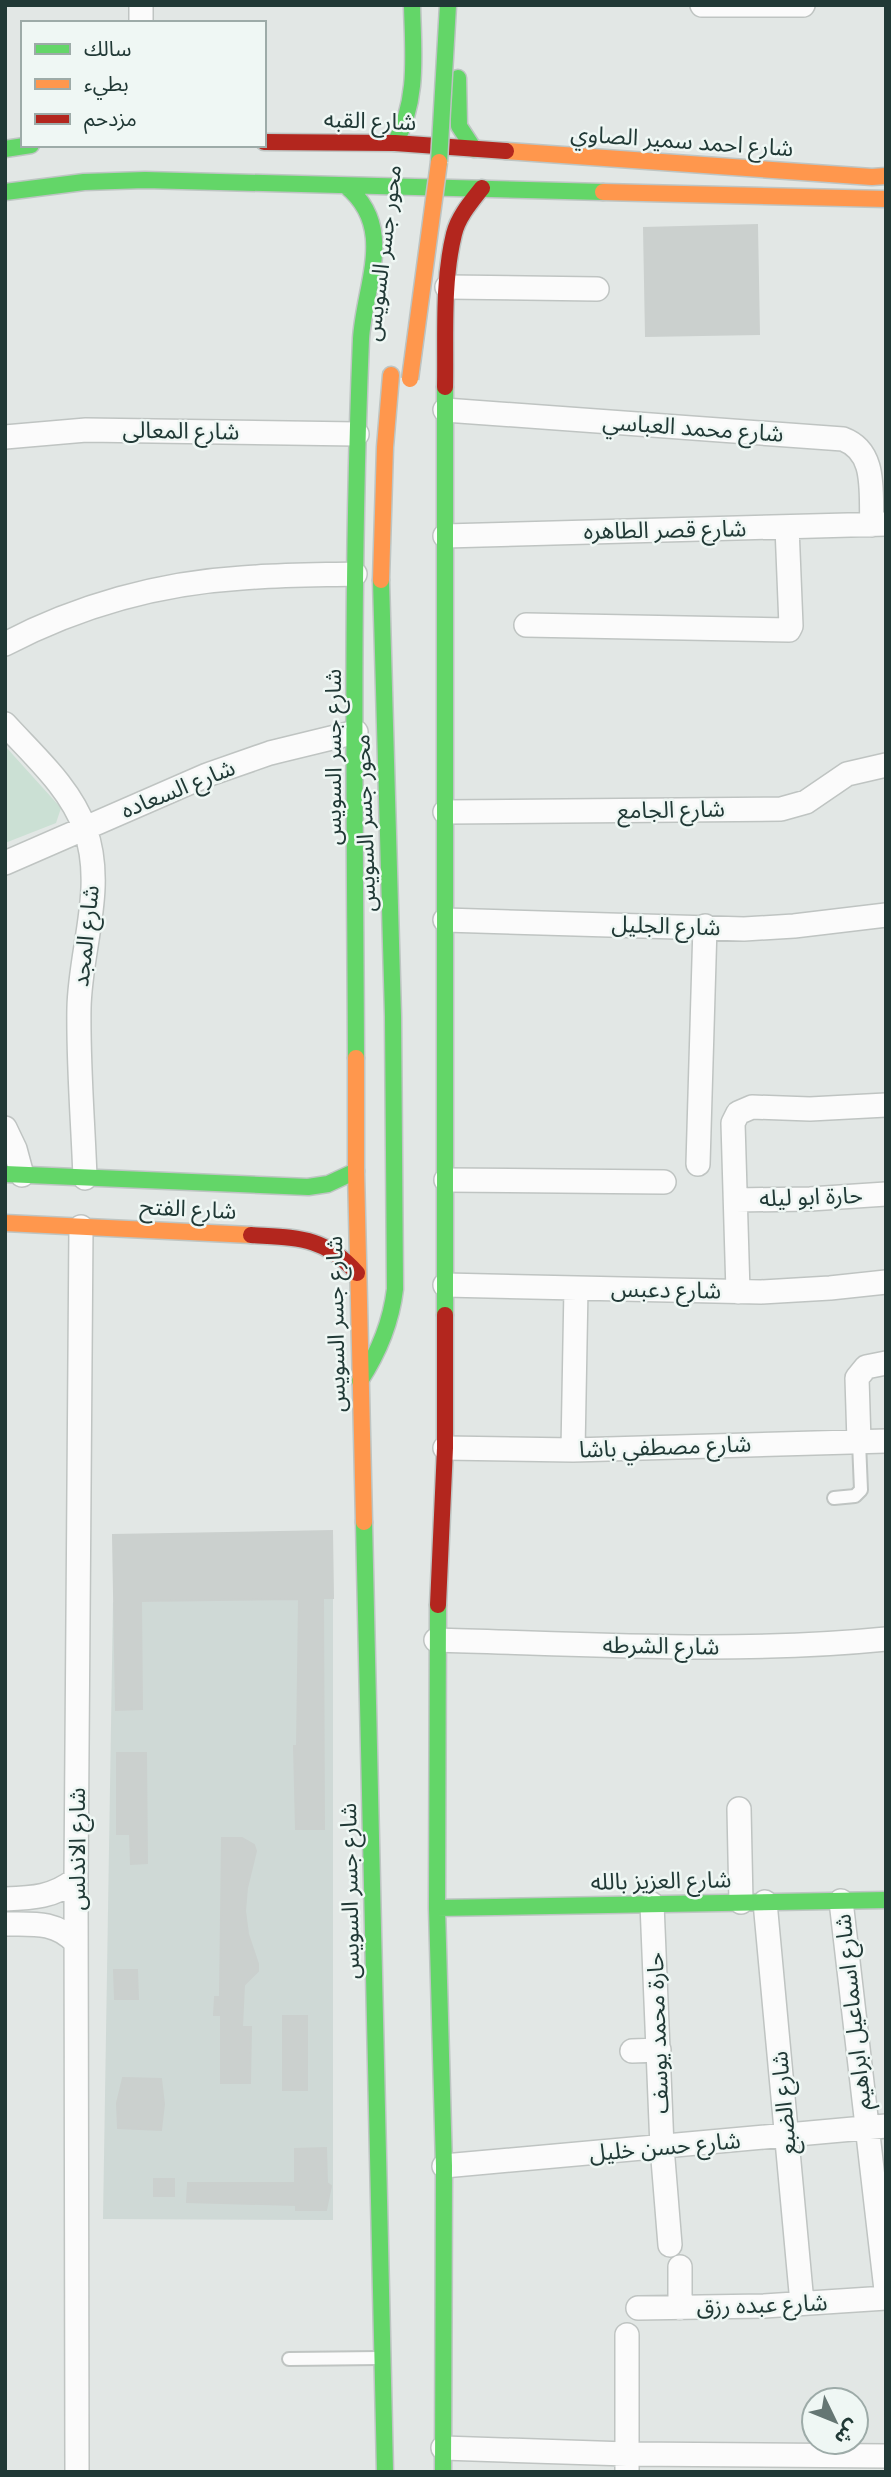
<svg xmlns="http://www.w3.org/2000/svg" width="891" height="2477" font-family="Roboto,'Noto Sans Arabic',sans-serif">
<rect width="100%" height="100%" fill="#e2e7e5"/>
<path fill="#cfd9d6" d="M 333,1598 L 333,2220 L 103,2219 L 113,1602 Z"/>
<path fill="#cbe0d4" d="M 5,746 L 61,808 L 56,823 L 5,843 Z"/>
<path fill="#cbd0ce" stroke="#cbd0ce" stroke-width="2" d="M 757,225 L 759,334 L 646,336 L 644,228 Z
M 332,1531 L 333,1598 L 323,1598 L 324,1829 L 296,1829 L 294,1746 L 297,1746 L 299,1599 L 141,1601 L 142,1709 L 116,1710 L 113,1535 Z
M 117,1753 L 146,1753 L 147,1863 L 131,1864 L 130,1834 L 117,1834 Z
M 222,1838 L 242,1838 L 254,1845 L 256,1851 L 247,1888 L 245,1911 L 248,1934 L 258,1964 L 258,1971 L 244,1985 L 242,2027 L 251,2027 L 250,2083 L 221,2083 L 221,2015 L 214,2015 L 215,1997 L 220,1997 Z
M 114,1970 L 137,1970 L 138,1999 L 115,1999 Z
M 283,2016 L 307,2016 L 307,2090 L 283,2090 Z
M 123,2078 L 161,2079 L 164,2104 L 161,2130 L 118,2128 L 117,2103 Z
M 326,2148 L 327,2183 L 331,2186 L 326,2210 L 296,2210 L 296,2205 L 187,2202 L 188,2183 L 295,2183 L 295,2149 Z
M 154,2179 L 174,2179 L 174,2196 L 154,2196 Z"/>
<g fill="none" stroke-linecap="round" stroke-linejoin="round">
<g stroke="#bfc4c2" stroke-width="16">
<path id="lane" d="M 834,1498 L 855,1496 L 861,1490 L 859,1442
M 289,2359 L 379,2358"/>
</g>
<g stroke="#bfc4c2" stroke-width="26">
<path id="street" d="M 141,5 L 141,23
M 702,5 L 803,5
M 447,287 L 597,289
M 445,410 L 843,439 C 878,452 870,494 872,525
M 5,437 L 86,430 L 357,434
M 445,536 L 886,524
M 526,625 L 789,630 L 791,626 L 787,527
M 5,644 C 78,606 160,583 242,578 C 279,575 317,575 355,574
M 5,724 C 34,756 70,787 85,829 C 106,887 80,949 79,1008 C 78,1064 83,1121 85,1178
M 445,812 L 781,809 L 806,802 L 847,774 L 886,765
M 5,863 L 207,775 L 270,753 L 356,732
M 445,920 L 744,929 L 794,926 L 886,915
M 5,1128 L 15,1149 L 22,1175
M 698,1164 L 705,926
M 446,1180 L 664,1182
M 736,1200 L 810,1199 L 886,1194
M 445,1285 L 761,1292 L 830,1288 L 886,1282
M 738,1292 L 733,1123 L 738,1113 L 752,1107 L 810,1109 L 886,1105
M 859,1442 L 857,1378 L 866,1367 L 886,1363
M 445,1448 L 573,1450 L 886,1441
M 573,1450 L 576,1288
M 436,1640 C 586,1644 736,1654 886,1639
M 739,1809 L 741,1902
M 5,1899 C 33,1898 54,1897 76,1879
M 841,1901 L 886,2290
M 765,1902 L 802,2303
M 652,1904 L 662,2147 L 670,2245
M 5,1924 C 32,1924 57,1921 76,1943
M 632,2051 L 659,2050
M 444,2166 L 886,2126
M 680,2267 L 680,2308
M 638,2308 L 764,2306 L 886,2298
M 627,2335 L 627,2472
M 443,2448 L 627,2454 L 886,2456
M 77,2472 L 76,1879 L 81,1227"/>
</g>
<g stroke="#bec5c3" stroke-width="19">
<path id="fast" d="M 458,78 L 459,126 L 474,149
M 395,143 C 419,100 413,52 412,5
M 5,149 L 31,145
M 346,186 C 397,228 364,285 361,339 C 351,579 355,819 356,1058
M 5,192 L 84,182 L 145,180 L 603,192
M 5,1174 L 308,1187 L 328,1184 L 356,1171
M 445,1315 L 445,387
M 360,1381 C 379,1352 391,1323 395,1289 L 393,1016 L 381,580
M 364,1522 L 385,2472
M 438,1605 L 437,1908 L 444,2166 L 443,2472
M 437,1908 L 886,1900"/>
</g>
<g stroke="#bec5c3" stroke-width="19">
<path id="slow" d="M 506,151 L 872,177 L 886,176
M 603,192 L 886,199
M 381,580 L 385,447 L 391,375
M 356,1058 L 356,1171 L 364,1522
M 5,1223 L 251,1235"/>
</g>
<g stroke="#bec5c3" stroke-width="19">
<path id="jam" d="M 264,142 L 395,143 L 506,151
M 445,387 C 446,337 442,283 454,234 C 458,217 471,202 482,188
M 251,1235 C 297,1238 324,1236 357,1273
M 438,1605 L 445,1448 L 445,1315"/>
</g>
<use href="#lane" stroke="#fbfbfb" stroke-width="12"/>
<use href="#street" stroke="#fbfbfb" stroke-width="23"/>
<use href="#fast" stroke="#63d668" stroke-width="16"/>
<use href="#slow" stroke="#ff974d" stroke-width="16"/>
<use href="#jam" stroke="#b3261e" stroke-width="16"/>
<g stroke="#bcc3c2" stroke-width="19" stroke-linecap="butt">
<path id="fast-bridge" d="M 439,162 L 448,5"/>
</g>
<g stroke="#bcc3c2" stroke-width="19" stroke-linecap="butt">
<path id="slow-bridge" d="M 410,379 L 439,162"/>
</g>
<use href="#fast-bridge" stroke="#63d668" stroke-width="16"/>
<use href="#slow-bridge" stroke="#ff974d" stroke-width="16"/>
</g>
<g text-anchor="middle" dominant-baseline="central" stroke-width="5" stroke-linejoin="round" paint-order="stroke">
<g font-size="23" fill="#213936" stroke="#eff7f4">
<text transform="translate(370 121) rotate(2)">شارع القبه</text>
<text transform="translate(682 141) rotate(4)">شارع احمد سمير الصاوي</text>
<text transform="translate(383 253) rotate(-83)">محور جسر السويس</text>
<text transform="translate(693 428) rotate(4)">شارع محمد العباسي</text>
<text transform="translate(181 431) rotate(1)">شارع المعالى</text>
<text transform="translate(665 530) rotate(-1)">شارع قصر الطاهره</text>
<text transform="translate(333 757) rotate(-90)">شارع جسر السويس</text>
<text transform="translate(178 789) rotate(-22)">شارع السعاده</text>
<text transform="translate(671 810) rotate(-1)">شارع الجامع</text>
<text transform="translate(365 823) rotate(-92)">محور جسر السويس</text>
<text transform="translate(666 926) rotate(2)">شارع الجليل</text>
<text transform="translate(86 936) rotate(-84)">شارع المجد</text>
<text transform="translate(811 1197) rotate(-2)">حارة ابو ليله</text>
<text transform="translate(188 1209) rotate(3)">شارع الفتح</text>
<text transform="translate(666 1290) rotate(1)">شارع دعبس</text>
<text transform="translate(336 1324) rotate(-91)">شارع جسر السويس</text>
<text transform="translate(665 1447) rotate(-2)">شارع مصطفي باشا</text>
<text transform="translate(661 1646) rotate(1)">شارع الشرطه</text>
<text transform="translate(77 1849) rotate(-90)">شارع الاندلس</text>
<text transform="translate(661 1881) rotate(-1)">شارع العزيز بالله</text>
<text transform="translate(350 1891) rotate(-91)">شارع جسر السويس</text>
<text transform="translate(853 2012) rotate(-96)">شارع اسماعيل ابراهيم</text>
<text transform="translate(658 2033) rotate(-92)">حارة محمد يوسف</text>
<text transform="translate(784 2103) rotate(-95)">شارع الضبع</text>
<text transform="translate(665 2147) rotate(-5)">شارع حسن خليل</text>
<text transform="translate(762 2305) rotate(-2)">شارع عبده رزق</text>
</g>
</g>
<rect width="891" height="2477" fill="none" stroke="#213936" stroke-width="14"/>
<rect x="21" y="21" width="245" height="126" fill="#eff7f4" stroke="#9daba8" stroke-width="2"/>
<rect x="35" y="44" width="35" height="10" fill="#63d668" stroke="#9daba8" stroke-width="2"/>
<text x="84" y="56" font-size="21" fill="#213936">سالك</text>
<rect x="35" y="79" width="35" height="10" fill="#ff974d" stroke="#9daba8" stroke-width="2"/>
<text x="84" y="91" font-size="21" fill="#213936">بطيء</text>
<rect x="35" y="114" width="35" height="10" fill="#b3261e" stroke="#9daba8" stroke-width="2"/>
<text x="84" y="126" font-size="21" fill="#213936">مزدحم</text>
<g transform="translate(835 2421) rotate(133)"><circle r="33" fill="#eff7f4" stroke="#9daba8" stroke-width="2"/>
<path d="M0-5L12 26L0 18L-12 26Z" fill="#657673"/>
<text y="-10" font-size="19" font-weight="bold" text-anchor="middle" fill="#213936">ش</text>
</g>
</svg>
